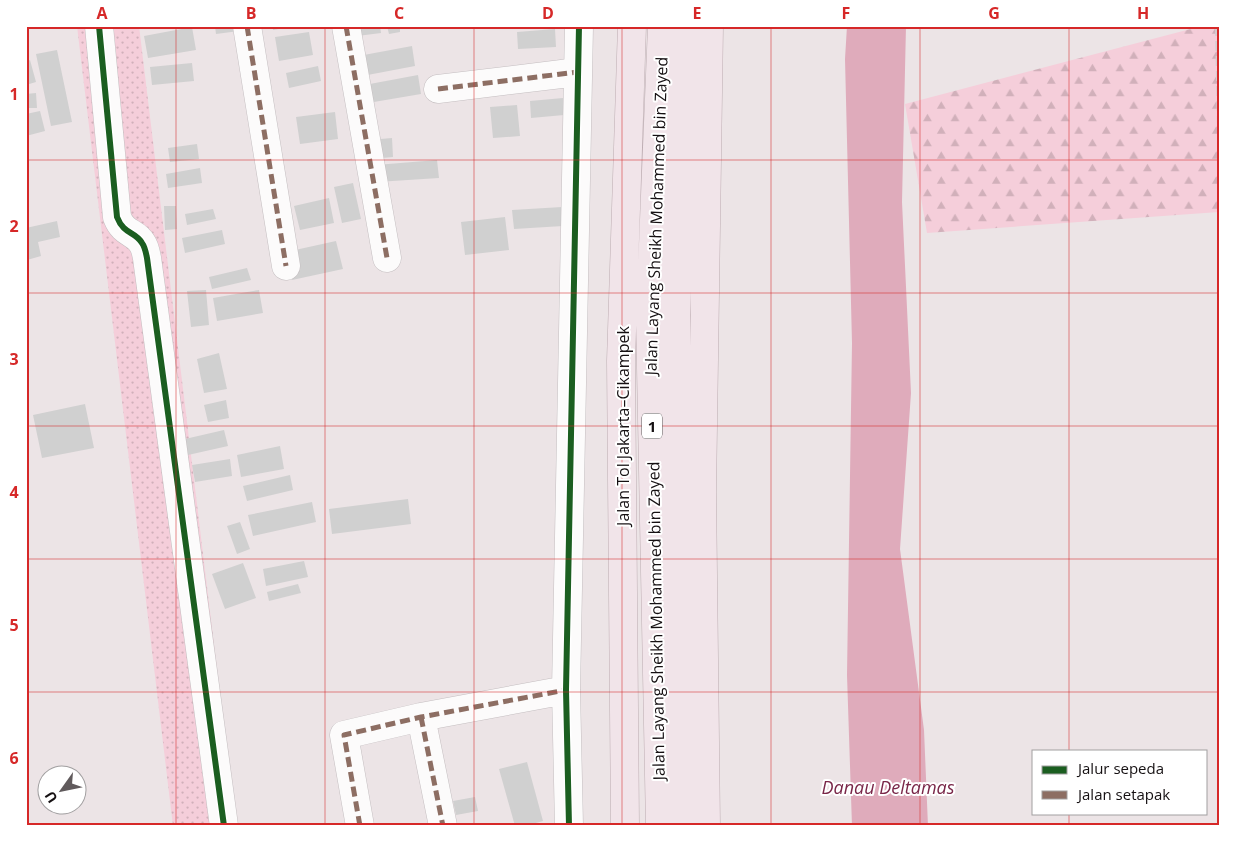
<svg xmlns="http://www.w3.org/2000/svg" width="1245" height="852" font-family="'Open Sans',sans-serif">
<defs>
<pattern id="grass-dots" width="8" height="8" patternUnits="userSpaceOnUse" patternTransform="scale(1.25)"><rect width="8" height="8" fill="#f5ceda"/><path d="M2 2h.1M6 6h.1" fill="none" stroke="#d1b0ba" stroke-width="1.8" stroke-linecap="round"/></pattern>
<pattern id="forest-firs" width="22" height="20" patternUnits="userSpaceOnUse" patternTransform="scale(1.25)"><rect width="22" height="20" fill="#f5ceda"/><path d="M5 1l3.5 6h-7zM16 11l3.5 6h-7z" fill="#d1b0ba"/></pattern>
</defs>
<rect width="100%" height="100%" fill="#ece4e6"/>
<path fill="url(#grass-dots)" d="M 77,26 L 139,26 L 236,826 L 173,826 Z"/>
<path fill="url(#forest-firs)" d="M 1202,26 L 1219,26 L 1219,212 L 927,233 L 905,104 Z"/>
<path fill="#dfabbb" d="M 847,26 L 906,26 L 902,202 L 911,393 L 900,549 L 924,730 L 928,826 L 852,826 L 847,675 L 852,343 L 845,59 Z"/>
<path fill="#d0d0d0" d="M 215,26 L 238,26 L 239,31 L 216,34 Z
M 273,26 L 290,26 L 290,27 L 273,30 Z
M 356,26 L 380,26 L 381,33 L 357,36 Z
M 387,26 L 400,26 L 400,32 L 389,34 Z
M 192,27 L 196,50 L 148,58 L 144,36 Z
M 555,29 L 556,47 L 518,49 L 517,32 Z
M 309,32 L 313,55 L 279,61 L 275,37 Z
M 412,46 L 415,66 L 357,77 L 353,57 Z
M 57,50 L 72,122 L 51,126 L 36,54 Z
M 30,60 L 36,82 L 26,85 L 26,62 Z
M 192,63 L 194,81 L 152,85 L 150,67 Z
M 318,66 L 321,81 L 289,88 L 286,73 Z
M 418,75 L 421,94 L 362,104 L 359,86 Z
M 36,93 L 37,108 L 26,108 L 26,94 Z
M 563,98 L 564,115 L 531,118 L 530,101 Z
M 517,105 L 520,136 L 493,138 L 490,107 Z
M 40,111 L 45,131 L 26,136 L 26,114 Z
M 335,112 L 338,139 L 300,144 L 296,117 Z
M 392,138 L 393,157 L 371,159 L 369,140 Z
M 197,144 L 199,159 L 170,162 L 168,148 Z
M 437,160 L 439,178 L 377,182 L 376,165 Z
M 200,168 L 202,183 L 168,188 L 166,174 Z
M 353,183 L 361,219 L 342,223 L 334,187 Z
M 329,198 L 334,223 L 300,230 L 294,206 Z
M 164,206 L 176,206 L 177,229 L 165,230 Z
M 562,207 L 563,226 L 514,229 L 512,210 Z
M 213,209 L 216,219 L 187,225 L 185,214 Z
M 505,217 L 509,250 L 465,255 L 461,222 Z
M 57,221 L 60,237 L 38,242 L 41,256 L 27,260 L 26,228 Z
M 222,230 L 225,244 L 185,253 L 182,238 Z
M 336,241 L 343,269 L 292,280 L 286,252 Z
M 247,268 L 251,280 L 212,289 L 209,277 Z
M 206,290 L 209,325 L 191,327 L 187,291 Z
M 259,290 L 263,313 L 217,321 L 213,298 Z
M 219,353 L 227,389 L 204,393 L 197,359 Z
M 226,400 L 229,418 L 208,422 L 204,405 Z
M 85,404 L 94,448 L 42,458 L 33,415 Z
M 224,430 L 228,446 L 188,455 L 185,439 Z
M 280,446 L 284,469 L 241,477 L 237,455 Z
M 230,459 L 232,476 L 195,482 L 192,465 Z
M 290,475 L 293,490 L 247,501 L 243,486 Z
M 408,499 L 411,524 L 332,534 L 329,509 Z
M 312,502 L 316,522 L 253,536 L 248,515 Z
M 240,522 L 250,549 L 237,554 L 227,526 Z
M 304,561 L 308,577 L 266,586 L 263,569 Z
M 243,563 L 256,598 L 225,609 L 212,574 Z
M 298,584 L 301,593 L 269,601 L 267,592 Z
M 527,762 L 543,821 L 525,826 L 515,826 L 499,769 Z
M 475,797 L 478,811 L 456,815 L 453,801 Z"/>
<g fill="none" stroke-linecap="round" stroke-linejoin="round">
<g stroke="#c4bec0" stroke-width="29">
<path id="minor" d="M 99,26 L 117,217 C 124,235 135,231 142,243 C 145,247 146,253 147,258 L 224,826
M 247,26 L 286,266
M 346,26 L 387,258
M 438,89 L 578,72
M 421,717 L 443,826
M 360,826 L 344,735 L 421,717 L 566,690
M 569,826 L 566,690 L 579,26"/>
</g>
<g stroke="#bdadb2" stroke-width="29">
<path id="highway" d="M 625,826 L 621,361 L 632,26
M 660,826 L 650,317 L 662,26
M 679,826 L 676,315 L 688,26
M 706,826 L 702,492 L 709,26"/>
</g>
<use href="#minor" stroke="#fcfbfb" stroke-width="28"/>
<use href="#highway" stroke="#f1e4e9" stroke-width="28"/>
<path stroke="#d2d0d1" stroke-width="4" stroke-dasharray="10 5" stroke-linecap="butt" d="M 1217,26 L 1219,129"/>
<path stroke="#8d6e63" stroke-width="5" stroke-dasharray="10 5" stroke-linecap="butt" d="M 247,26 L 286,266
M 346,26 L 387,258
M 438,89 L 578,72
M 421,717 L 443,826
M 360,826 L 344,735 L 421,717 L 566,690"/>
<g stroke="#fff" stroke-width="9">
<path id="cycleway" d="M 99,26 L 117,217 C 124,235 135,231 142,243 C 145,247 146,253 147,258 L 224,826
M 569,826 L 566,690 L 579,26"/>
</g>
<use href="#cycleway" stroke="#1b5e20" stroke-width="6"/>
</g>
<path fill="none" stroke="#d62828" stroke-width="1" stroke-opacity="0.55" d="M 176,26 L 176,826M 325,26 L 325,826M 474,26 L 474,826M 622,26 L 622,826M 771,26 L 771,826M 920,26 L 920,826M 1069,26 L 1069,751M 26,160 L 1219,160M 26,293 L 1219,293M 26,426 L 1219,426M 26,559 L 1219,559M 26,692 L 1219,692M 1069,813 L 1069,826"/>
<g text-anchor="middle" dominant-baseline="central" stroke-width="4" stroke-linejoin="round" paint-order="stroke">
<rect fill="#fff" stroke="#5b5859" stroke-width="1" x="642" y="413.5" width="20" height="25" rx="4"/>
<g font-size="15" font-weight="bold" fill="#151012">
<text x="652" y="426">1</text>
</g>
<g font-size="16" fill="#151012" stroke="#fff">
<text transform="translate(656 216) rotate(-88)">Jalan Layang Sheikh Mohammed bin Zayed</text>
<text transform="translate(623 426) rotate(-90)">Jalan Tol Jakarta–Cikampek</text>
<text transform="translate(656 621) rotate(-91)">Jalan Layang Sheikh Mohammed bin Zayed</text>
</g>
<g font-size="18" font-style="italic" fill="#792648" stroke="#fff">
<text x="888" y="787">Danau Deltamas</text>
</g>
</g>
<rect width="1245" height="852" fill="none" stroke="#ffffff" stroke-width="55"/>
<rect x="1032" y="750" width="175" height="65" fill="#ffffff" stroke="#a19fa0"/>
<rect x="1042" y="766" width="25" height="8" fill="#1b5e20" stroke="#a19fa0"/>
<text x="1078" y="774" font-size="15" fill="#151012">Jalur sepeda</text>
<rect x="1042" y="791" width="25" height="8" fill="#8d6e63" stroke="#a19fa0"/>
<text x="1078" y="800" font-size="15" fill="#151012">Jalan setapak</text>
<g transform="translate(62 790) rotate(237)"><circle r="24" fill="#ffffff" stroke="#a19fa0"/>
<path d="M0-4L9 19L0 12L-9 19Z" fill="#605a5c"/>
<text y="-8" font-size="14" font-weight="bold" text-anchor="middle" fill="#151012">U</text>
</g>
<rect x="28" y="28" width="1190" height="796" fill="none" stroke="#d62828" stroke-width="2"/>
<g font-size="16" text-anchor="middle" font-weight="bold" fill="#d62828">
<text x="102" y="19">A</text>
<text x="251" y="19">B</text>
<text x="399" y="19">C</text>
<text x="548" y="19">D</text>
<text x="697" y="19">E</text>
<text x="846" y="19">F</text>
<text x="994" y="19">G</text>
<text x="1143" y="19">H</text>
<text x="14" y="100">1</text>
<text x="14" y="232">2</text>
<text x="14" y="365">3</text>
<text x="14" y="498">4</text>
<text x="14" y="631">5</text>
<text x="14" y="764">6</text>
</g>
</svg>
